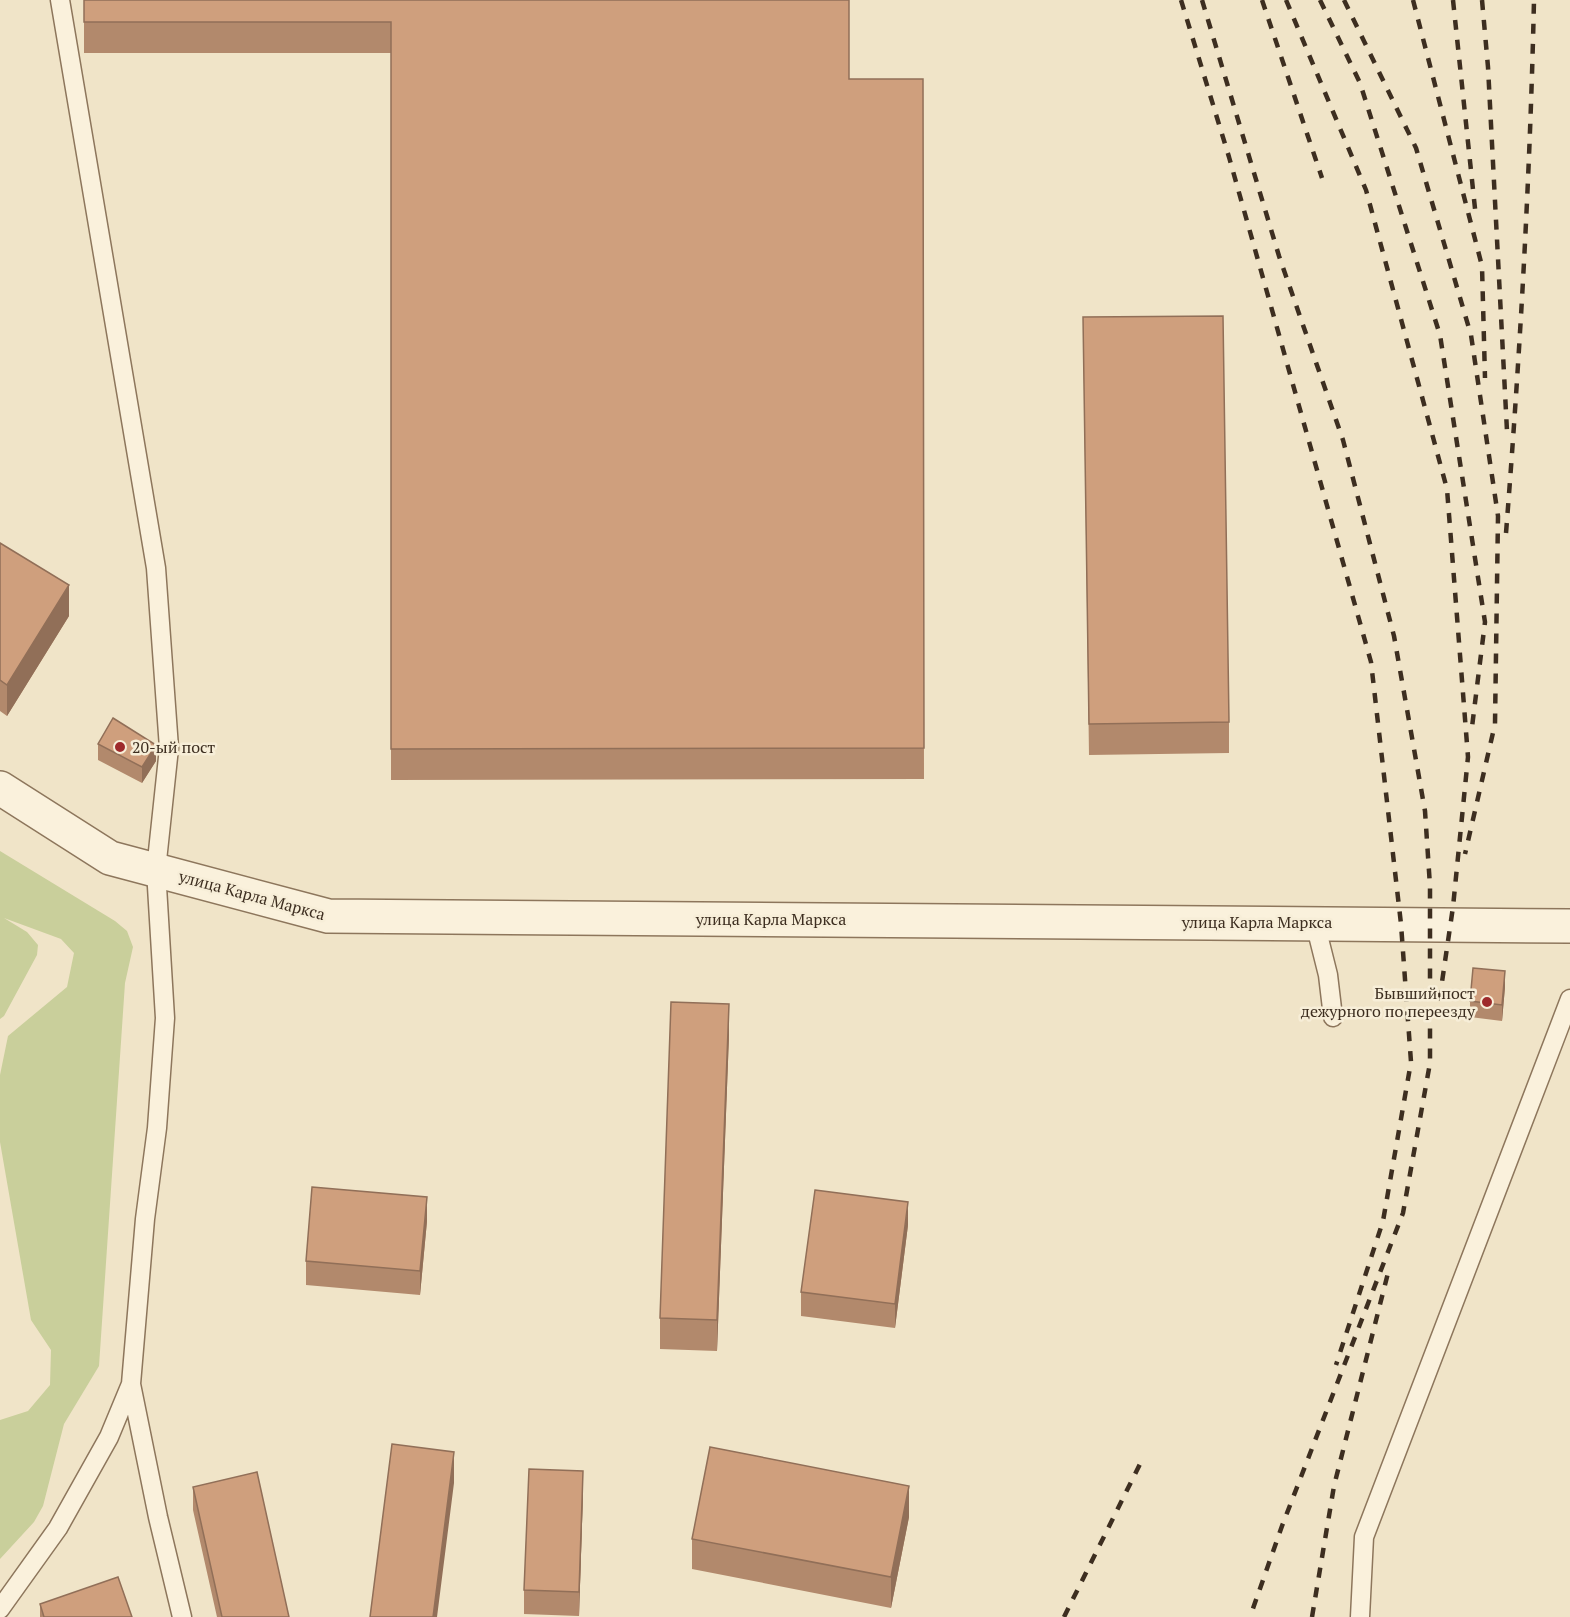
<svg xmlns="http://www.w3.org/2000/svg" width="1570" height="1617" font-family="'PT Serif',serif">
<rect width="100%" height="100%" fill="#f0e4c8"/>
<path fill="#c9cf9b" d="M 0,851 L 115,921 L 127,931 L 133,947 L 125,983 L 99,1366 L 64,1424 L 43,1506 L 34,1522 L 0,1559 L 0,1420 L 28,1411 L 50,1385 L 51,1350 L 31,1320 L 0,1142 L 0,1075 L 8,1036 L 67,987 L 74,953 L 61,939 L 4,918 L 27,932 L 38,945 L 37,955 L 4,1016 L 0,1019 Z"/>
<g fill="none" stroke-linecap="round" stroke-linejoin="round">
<g stroke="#8d765c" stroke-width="21">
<path id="lane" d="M 1315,923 L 1328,975 L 1333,1017
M 131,1384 L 158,1517 L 182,1617
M 0,1609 L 58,1528 L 109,1437 L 131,1384 L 145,1219 L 157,1128 L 165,1018 L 156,870 L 169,748 L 156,568 L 60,0
M 1360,1617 L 1364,1537 L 1570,999"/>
</g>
<g stroke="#8d765c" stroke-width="36">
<path id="street" d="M 0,788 L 110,858 L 328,916 L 1570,926"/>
</g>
<use href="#lane" stroke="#faf1dc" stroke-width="18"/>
<use href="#street" stroke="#faf1dc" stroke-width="33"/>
<path stroke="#3d2e20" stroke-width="4.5" stroke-dasharray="10 10" stroke-linecap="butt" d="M 1181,0 L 1229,157 L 1371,662 L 1401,924 L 1411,1062 L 1383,1221 L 1336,1365
M 1202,0 L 1279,256 L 1343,440 L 1394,636 L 1425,811 L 1430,886 L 1430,1063 L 1403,1213 L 1282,1526 L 1250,1617
M 1262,0 L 1322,178
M 1286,0 L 1366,190 L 1447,489 L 1468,757 L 1453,907 L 1437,1016
M 1320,0 L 1360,83 L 1440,335 L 1485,622 L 1472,727
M 1344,0 L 1416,148 L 1471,335 L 1498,516 L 1495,724 L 1465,854
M 1413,0 L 1482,266 L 1485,378
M 1453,0 L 1476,218
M 1482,0 L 1488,67 L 1507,431
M 1506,533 C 1520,355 1530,178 1534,0
M 1064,1617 L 1141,1462
M 1312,1617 L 1334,1486 L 1389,1269"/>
</g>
<path fill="#b2896c" d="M 84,0 L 849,0 L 849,79 L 923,79 L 924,779 L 391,780 L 391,53 L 84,53 Z
M 1083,317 L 1229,722 L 1229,753 L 1089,755 Z
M 0,543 L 69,616 L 7,716 L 0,711 Z
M 98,744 L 156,761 L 142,783 L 98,760 Z
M 1505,987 L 1502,1021 L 1470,1017 L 1470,1001 Z
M 729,1035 L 717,1351 L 660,1349 L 660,1318 Z
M 427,1221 L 420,1295 L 306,1285 L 306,1261 Z
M 908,1225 L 895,1328 L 801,1316 L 801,1292 Z
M 193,1487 L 289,1617 L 217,1617 L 193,1510 Z
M 583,1494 L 579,1616 L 524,1614 L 524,1590 Z
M 909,1517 L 891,1608 L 692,1569 L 692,1539 Z
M 40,1604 L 132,1617 L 40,1617 Z"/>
<path fill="#916f58" d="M 69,585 L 69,616 L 7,716 L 7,685 Z
M 156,745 L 156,761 L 142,783 L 142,767 Z
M 1505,971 L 1505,987 L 1502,1021 L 1502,1005 Z
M 729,1004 L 729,1035 L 717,1351 L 717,1320 Z
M 427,1197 L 427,1221 L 420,1295 L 420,1271 Z
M 908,1202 L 908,1225 L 895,1328 L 895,1304 Z
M 454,1452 L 454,1483 L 437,1617 L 433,1617 Z
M 583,1471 L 583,1494 L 579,1616 L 579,1592 Z
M 909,1486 L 909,1517 L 891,1608 L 891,1577 Z"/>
<path fill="#cf9f7d" stroke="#916f58" stroke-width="1.5" d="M 84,0 L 849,0 L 849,79 L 923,79 L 924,748 L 391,749 L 391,22 L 84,22 Z
M 1223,316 L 1229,722 L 1089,724 L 1083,317 Z
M 0,543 L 69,585 L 7,685 L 0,680 Z
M 113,718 L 156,745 L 142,767 L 98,744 Z
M 1473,968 L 1505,971 L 1502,1005 L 1470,1001 Z
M 671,1002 L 729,1004 L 717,1320 L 660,1318 Z
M 312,1187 L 427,1197 L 420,1271 L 306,1261 Z
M 815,1190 L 908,1202 L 895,1304 L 801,1292 Z
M 392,1444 L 454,1452 L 433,1617 L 370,1617 Z
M 710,1447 L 909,1486 L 891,1577 L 692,1539 Z
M 529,1469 L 583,1471 L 579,1592 L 524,1590 Z
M 257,1472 L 289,1617 L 222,1617 L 193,1487 Z
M 118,1577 L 132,1617 L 44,1617 L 40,1604 Z"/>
<g fill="#9e2a2b" stroke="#f7eed8" stroke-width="2">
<circle cx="120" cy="747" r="6"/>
<circle cx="1487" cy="1002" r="6"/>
</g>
<g text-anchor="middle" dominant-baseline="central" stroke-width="5" stroke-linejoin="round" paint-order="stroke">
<g font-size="16" fill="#3d2e20" stroke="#f7eed8" text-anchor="start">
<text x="132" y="747">20-ый пост</text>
<text x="1475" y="993" text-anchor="end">Бывший пост<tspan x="1475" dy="18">дежурного по переезду</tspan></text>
</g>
<g font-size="16" fill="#3d2e20" stroke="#f7eed8">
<text transform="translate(252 895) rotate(15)">улица Карла Маркса</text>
<text x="771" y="919">улица Карла Маркса</text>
<text x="1257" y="922">улица Карла Маркса</text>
</g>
</g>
</svg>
